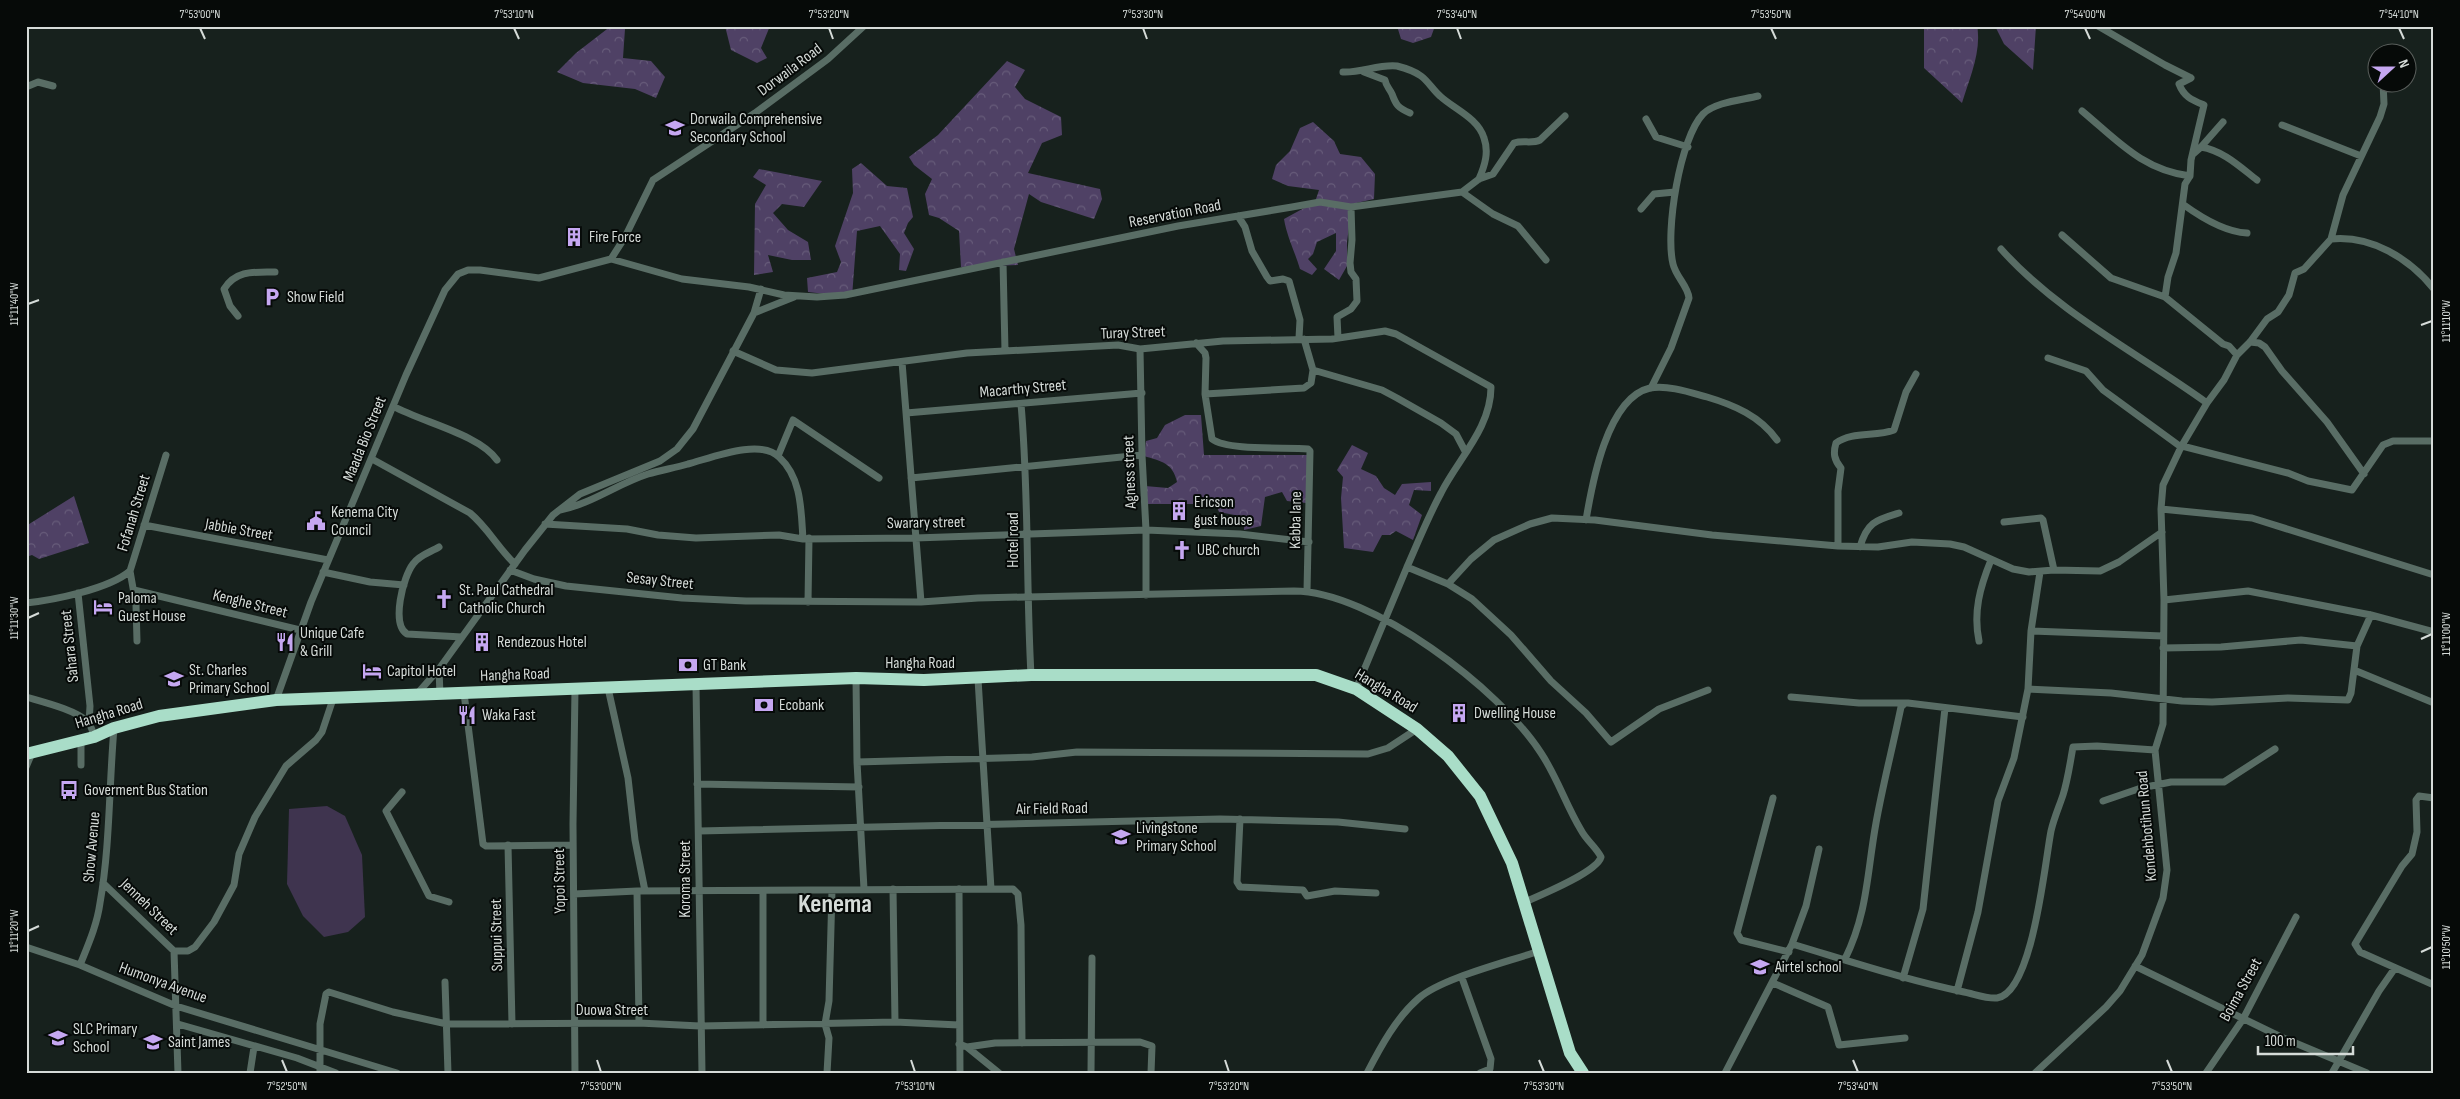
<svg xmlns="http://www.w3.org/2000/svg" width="2460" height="1099" font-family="'Sofia Sans Condensed',sans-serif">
<defs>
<pattern id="forest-crowns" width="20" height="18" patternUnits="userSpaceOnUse" patternTransform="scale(1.25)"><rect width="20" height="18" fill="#4f4165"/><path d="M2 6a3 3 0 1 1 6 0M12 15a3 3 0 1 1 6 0" fill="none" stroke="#675c7a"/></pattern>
</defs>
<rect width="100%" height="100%" fill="#17211d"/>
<path fill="#3f344f" d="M 327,806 L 345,816 L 362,855 L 365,917 L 348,932 L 324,937 L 303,916 L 287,884 L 289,809 Z"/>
<path fill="url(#forest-crowns)" d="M 611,26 L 625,29 L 623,58 L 651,61 L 665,77 L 656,98 L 635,89 L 583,83 L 557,72 L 576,53 Z
M 725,26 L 770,26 L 761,48 L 767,58 L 757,63 L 731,50 Z
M 1397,26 L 1435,26 L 1431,37 L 1413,43 L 1401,39 Z
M 1924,26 L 1977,26 C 1982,51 1969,80 1962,103 L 1924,68 Z
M 1995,26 L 2036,26 L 2033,70 L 2004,44 Z
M 1007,61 L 1025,70 L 1015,87 L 1025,99 L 1061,117 L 1062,135 L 1042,143 L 1028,173 L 1100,189 L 1102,199 L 1094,219 L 1041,202 L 1029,194 L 1014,249 L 1018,265 L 961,267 L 959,231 L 939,218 L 929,215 L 925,194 L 932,179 L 914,165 L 909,157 L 938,135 Z
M 1313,122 L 1334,141 L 1340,154 L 1361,157 L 1375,174 L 1374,199 L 1352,204 L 1347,242 L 1347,266 L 1339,280 L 1324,269 L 1336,251 L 1336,233 L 1317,242 L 1313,254 L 1308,259 L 1317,269 L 1312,275 L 1300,269 C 1295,252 1287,237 1284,219 L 1315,202 L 1319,190 L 1288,186 L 1272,179 L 1276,165 L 1290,151 L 1300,128 Z
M 861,163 L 887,186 L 907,188 L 913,217 L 908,223 L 904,233 L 914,249 L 906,271 L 899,270 L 900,254 L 880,226 L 857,231 L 852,297 L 808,292 L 807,278 L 837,272 L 841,262 L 835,246 L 853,193 L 852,169 Z
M 759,169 L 822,181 L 804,207 L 782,204 L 773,213 L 788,230 L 808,242 L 811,260 L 792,260 L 768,255 L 773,272 L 754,275 L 755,204 L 766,185 L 753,177 Z
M 1185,415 L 1201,415 L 1204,455 L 1309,455 L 1306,503 L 1287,501 L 1282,492 L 1265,497 L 1261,526 L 1244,530 L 1245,517 L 1219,512 L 1216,504 L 1145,504 L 1145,486 L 1168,488 L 1177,482 C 1173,463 1161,461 1144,456 L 1146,441 L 1157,438 L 1165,425 Z
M 1352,445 L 1368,453 L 1361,469 L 1376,476 L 1384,488 L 1395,495 L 1402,484 L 1431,482 L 1431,491 L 1414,490 L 1409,505 L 1422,515 L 1413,540 L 1396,531 L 1390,535 L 1382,535 L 1373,552 L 1344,548 L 1341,498 L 1343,477 L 1337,470 Z
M 74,496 L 89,543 L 39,559 L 32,555 L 26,557 L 26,526 Z"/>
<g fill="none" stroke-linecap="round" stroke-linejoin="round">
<path stroke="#596d65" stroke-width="7" d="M 2098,26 L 2165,65 L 2191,78
M 1343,72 C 1361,73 1379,64 1397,66 C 1405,68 1414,71 1421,76 C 1428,81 1433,90 1440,96 C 1454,109 1478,118 1484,138 C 1489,152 1485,165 1479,179
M 1364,72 L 1385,80 C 1386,86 1389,88 1392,94 C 1396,105 1398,108 1410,113
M 2191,78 L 2179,84 C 2184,97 2192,100 2204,105 L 2191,160 L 2190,176 L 2185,184 L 2176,253 L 2168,277 L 2165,297 L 2223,344 L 2229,346 L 2237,355
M 26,87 L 38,82 L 53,86
M 2082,111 C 2117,140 2142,170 2190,176
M 1646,119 L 1656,137 L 1688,147
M 2282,125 L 2361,156
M 2201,147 L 2223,122
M 2193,154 L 2201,147 C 2224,151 2240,167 2257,180
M 1462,192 L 1493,214 L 1518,226 L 1546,260
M 2184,205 C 2202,218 2225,232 2247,233
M 1641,209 L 1654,194 L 1675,192
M 1238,216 L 1245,227 L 1252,251 L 1267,277 L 1270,281 L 1283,279 L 1289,281 L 1300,320 L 1299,338
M 2062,235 L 2111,278 L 2165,297
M 2331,239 C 2371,235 2409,258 2434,289
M 2001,249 C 2058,313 2138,353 2207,403
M 611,259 L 625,237 L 653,180 L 755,113 L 828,59 L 864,26
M 1003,262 L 1005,351
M 754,313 L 794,297
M 238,316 L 230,306 L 224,289 C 236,270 254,272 275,272
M 1338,338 L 1337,317 L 1351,309 L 1357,301 L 1356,279 L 1351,272 L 1350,263 L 1352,240 L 1351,207
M 1304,339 L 1313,370 L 1382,390 L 1397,398 L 1441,423 L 1456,434 L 1465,451
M 2250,342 L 2259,343 L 2265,347 L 2282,371 L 2327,422 L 2364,474
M 1196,343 L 1205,353 L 1206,358 L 1205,394 L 1212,439 C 1228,451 1286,447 1308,449 L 1310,451 L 1307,591
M 1140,349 L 1142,455 L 1146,530 L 1146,595
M 733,351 L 776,370 L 812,373 L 967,353 L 1118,345 L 1140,349 L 1223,341 L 1332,339 L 1385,331 L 1396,334 L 1491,387 C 1491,428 1458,459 1441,493 C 1428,517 1418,542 1407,567
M 2048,358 L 2086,371 L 2103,390 L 2181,447
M 902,362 L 921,602
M 1651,388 L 1671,348 L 1689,298 C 1688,286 1676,277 1673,264 C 1665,231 1680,138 1703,114 C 1715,102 1742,100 1758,96
M 1205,394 L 1304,388 L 1311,383 L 1313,370
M 1021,404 C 1029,495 1026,585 1031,675
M 393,406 C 421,422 479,434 497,460
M 906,413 L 1142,393
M 2182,446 L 2288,473 L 2308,481 L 2352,490 L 2383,445 L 2393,441 L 2434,441
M 778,456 L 793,420 L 879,478
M 372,459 L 470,513 C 488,528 498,548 515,564
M 911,478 L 1142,455
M 2161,509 L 2252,518 L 2434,575
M 560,510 C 591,504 617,484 648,474 C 661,470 675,468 688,464 C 711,458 760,438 779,457 C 802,478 801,511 803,539
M 1586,520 C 1592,484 1607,398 1650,388 C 1668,385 1689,392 1707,397 C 1734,405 1760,416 1777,440
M 2004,522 L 2041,518 L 2043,520 L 2054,570
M 545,524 L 627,529 L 658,535 L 696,538 L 779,535 L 803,539 L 915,538 L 1146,530 L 1240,534 L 1309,542
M 144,525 L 328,560
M 1838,546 L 1838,491 L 1841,468 C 1834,460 1833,453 1836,443 C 1852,431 1876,437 1894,430 L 1906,392 L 1916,374
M 439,547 C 431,552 419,555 413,564 C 403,577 391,624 407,634 L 462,637
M 1860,547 C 1867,522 1876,520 1899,513
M 510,570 L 534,579 L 566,586 L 682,598 L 746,601 L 921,602 L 978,598 L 1294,591 C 1371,591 1500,689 1541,753 C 1557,777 1566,805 1581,830 C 1586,840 1596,847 1601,857 C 1597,872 1541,895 1525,902
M 323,572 L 370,582 L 404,585
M 1448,584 L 1472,599 L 1511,635 L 1551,681 L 1586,713 L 1611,742 L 1659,709 L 1708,690
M 134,590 L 300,630
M 78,593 L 90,706 L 89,723
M 2164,600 L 2248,591 L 2371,615 L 2434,632
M 808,602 L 809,538
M 26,603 C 54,600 109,589 130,571
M 2031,631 L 2163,636
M 137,641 L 136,605 L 130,571 L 166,455
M 1979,641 C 1973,612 1980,587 1991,560
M 2163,648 L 2221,647 L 2301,640 L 2357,646
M 439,669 L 440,695
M 2354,670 L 2434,703
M 856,678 L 857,762 L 864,889
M 978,679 L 991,889
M 696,685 L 702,1073
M 608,688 L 628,778 L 635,840 L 645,891
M 1356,689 L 1407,567 L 1448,584 L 1471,559 L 1494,540 L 1530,524 L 1552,518 L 1595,520 L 1712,535 L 1838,546 L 1878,547 L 1912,542 L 1950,544 L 1964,547 L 2013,569 L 2029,572 L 2054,570 L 2100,571 L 2119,562 L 2162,532
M 2028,689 L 2111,693 L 2182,701 L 2212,702 L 2288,698 L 2348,700 L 2351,693 L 2357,646 L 2371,615
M 464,693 L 483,844 L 486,846 L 573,845
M 416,695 L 439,669 L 525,550 L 553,515 L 580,494 L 660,461 L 677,449 L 693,429 L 754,313 L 761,289
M 26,697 C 43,702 76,710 88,722 C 91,726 93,732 94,737
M 1791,697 L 1859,703 L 1908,703 L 2023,717
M 276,700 L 311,602 L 406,375 L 445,290 L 458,274 L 468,270 L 480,270 L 539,278 L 611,259 L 682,279 L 749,287 L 784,295 L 817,297 L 845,295 L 1178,226 L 1292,207 L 1320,202 L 1351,207 L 1462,192 L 1479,179 L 1493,174 L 1514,143 C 1523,140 1532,144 1540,140 L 1565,116
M 81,740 L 81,765
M 857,762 L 1032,757 L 1077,752 L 1368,754 L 1388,748 L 1417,729
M 26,767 L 32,753
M 697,784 L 859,787
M 402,792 L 386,811 L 429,896 L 449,902
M 1773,798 L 1737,933 L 1741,940 L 1789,952
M 2434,798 L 2419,796 L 2416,800 L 2417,832 L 2412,854 L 2402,866 L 2355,944 L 2360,952 L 2434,985
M 2103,801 L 2141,788 L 2171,782 L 2224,782 L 2275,749
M 1240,819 L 1237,882 L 1240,887 L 1303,890 L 1307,896 L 1335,891 L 1376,893
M 699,831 L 1220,819 L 1338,822 L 1405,829
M 508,845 L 512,1024
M 103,883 L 174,951 L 178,1073
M 893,889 L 895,1022
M 959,889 L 960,1073
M 637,891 L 639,1023
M 763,892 L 763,1025
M 574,894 L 637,891 L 1013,889 L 1018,894 L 1021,925 L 1022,1043
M 1792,944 C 1849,961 1906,980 1964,992 C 1974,994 1987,999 1997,998 C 2033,993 2045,861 2051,831 C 2054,818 2059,807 2063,795 C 2068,779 2070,763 2073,747 L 2097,746 L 2155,750
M 26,947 L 80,965 L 176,1006 L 397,1073
M 174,951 L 188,951 L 195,947 L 214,922 L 234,885 L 239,854 L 255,817 L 286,766 L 316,740 L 322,732 L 333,699
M 1845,959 C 1868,912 1867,872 1876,823 C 1883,784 1893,746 1901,707 L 1904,704
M 80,965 C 88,945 97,925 100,903 C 110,847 109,785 114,728
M 2135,966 L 2281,1037 L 2367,1073
M 1462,978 L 1491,1059 L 1490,1069 L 1480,1073
M 1903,978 L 1923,909 L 1945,708
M 445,982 L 448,1073
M 1773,983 L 1828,1007 L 1839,1045 L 1905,1038
M 1957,991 L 1978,912 L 1998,801 L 2014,758 L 2028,689 L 2031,631 L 2040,572
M 178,1024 L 297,1058 L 336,1073
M 959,1044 L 967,1047 L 995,1043 L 1140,1042 L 1152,1046 L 1151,1073
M 967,1047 L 999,1073
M 250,1073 L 254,1047
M 320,1073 L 320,1024 L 326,994 L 329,992 L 393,1012 L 447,1024 L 639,1023 L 700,1026 L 895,1022 L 959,1025
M 575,1073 L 573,824 L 575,689
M 827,1073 L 829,1038 L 825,1024 L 829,1001 L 832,890
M 1091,1073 L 1092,958
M 1367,1073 C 1381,1046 1396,1018 1419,998 C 1442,978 1508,962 1539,951
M 1725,1073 L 1792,944 L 1806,906 L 1819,849
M 2035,1073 L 2106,1007 L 2120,991 L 2142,955 L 2163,898 L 2167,870 L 2155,750 L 2163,724 L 2164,600 L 2161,509 L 2163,485 L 2181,447 L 2207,403 L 2224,380 L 2237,355 L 2250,342 L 2267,319 L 2278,312 L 2289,295 L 2295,273 L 2304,269 L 2331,239 L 2343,195 L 2380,117 L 2384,104 L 2383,82
M 2206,1073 L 2243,1019 L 2296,917
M 2332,1073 L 2379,991 L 2395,968"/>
<path stroke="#a9ddc8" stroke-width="12" d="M 26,754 L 94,737 L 114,728 L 159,716 L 276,700 L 856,678 L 924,680 L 1031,675 L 1316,675 L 1356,689 L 1417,729 L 1448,756 L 1480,796 L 1512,863 L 1570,1053 L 1583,1073"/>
</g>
<path fill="none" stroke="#d5dbd8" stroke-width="2" d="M 200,28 L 205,39M 514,28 L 519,39M 829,28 L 833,39M 1143,28 L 1147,39M 1457,28 L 1461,39M 1771,28 L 1776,39M 2085,28 L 2090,39M 2399,28 L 2404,39M 28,304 L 39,300M 2421,325 L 2432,321M 28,618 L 39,613M 2421,639 L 2432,634M 28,931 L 39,926M 2421,952 L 2432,947M 282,1060 L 287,1072M 597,1060 L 601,1072M 911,1060 L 915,1072M 1225,1060 L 1229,1072M 1539,1060 L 1544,1072M 1853,1060 L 1858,1072M 2167,1060 L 2172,1072"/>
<defs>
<g id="school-bare" transform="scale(1.5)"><path d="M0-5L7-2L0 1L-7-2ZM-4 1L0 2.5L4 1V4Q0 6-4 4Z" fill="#c5a7f1" stroke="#060a08" stroke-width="2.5" paint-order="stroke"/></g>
<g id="building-bare" transform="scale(1.5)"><path d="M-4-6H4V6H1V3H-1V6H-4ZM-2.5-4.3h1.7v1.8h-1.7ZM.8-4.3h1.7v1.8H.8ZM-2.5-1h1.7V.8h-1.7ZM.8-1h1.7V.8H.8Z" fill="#c5a7f1" stroke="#060a08" stroke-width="2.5" paint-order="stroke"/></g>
<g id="parking-bare" transform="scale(1.5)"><path d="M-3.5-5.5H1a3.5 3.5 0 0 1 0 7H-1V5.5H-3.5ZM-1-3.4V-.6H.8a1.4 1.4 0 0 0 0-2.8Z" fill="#c5a7f1" stroke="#060a08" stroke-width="2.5" paint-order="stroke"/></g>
<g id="civic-bare" transform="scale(1.5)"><path d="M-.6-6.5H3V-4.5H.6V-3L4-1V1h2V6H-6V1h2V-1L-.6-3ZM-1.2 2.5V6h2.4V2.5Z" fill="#c5a7f1" stroke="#060a08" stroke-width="2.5" paint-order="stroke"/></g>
<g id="church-bare" transform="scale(1.5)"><path d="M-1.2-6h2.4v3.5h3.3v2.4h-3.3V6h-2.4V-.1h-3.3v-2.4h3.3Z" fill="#c5a7f1" stroke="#060a08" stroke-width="2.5" paint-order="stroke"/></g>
<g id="hotel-bare" transform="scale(1.5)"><path d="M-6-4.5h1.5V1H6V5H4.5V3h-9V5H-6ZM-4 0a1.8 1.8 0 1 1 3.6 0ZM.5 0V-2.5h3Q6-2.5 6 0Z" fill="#c5a7f1" stroke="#060a08" stroke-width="2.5" paint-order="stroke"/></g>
<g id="restaurant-bare" transform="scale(1.5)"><path d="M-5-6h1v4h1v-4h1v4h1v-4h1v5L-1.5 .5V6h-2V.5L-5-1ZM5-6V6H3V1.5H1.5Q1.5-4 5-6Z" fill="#c5a7f1" stroke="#060a08" stroke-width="2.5" paint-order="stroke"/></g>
<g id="bank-bare" transform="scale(1.5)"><path d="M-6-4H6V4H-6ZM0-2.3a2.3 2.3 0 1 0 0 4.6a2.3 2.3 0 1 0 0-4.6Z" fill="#c5a7f1" stroke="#060a08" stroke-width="2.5" paint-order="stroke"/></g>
<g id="bus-bare" transform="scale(1.5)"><path d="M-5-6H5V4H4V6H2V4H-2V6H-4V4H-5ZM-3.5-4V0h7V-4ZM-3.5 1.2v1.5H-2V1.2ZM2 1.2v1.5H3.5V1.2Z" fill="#c5a7f1" stroke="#060a08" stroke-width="2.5" paint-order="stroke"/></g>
</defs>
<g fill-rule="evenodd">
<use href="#school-bare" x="675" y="128"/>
<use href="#building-bare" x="574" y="237"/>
<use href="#parking-bare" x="272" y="297"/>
<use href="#building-bare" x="1179" y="511"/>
<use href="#civic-bare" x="316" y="521"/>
<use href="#church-bare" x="1182" y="550"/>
<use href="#church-bare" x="444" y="599"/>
<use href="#hotel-bare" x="103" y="607"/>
<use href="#restaurant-bare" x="285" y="642"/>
<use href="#building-bare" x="482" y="642"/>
<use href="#bank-bare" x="688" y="665"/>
<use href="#hotel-bare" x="372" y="671"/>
<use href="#school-bare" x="174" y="679"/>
<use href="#bank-bare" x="764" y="705"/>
<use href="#building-bare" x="1459" y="713"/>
<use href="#restaurant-bare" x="467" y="715"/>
<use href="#bus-bare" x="69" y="790"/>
<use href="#school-bare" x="1121" y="837"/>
<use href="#school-bare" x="1760" y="967"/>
<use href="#school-bare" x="58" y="1038"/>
<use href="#school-bare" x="153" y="1042"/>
</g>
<g text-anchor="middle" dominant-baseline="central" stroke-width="4" stroke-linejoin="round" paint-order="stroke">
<g font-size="16" fill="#d5dbd8" stroke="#060a08">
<text transform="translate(790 70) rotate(-37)">Dorwaila Road</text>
<text transform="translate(1175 214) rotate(-11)">Reservation Road</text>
<text transform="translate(1133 333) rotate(-2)">Turay Street</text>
<text transform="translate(1023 389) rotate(-5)">Macarthy Street</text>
<text transform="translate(365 439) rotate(-68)">Maada Bio Street</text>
<text transform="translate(1130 472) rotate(-92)">Agness street</text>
<text transform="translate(134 513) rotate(-73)">Fofanah Street</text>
<text transform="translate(1296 520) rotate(-89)">Kabba lane</text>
<text transform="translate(926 523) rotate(-1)">Swarary street</text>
<text transform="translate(239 530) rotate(10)">Jabbie Street</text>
<text transform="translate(1013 540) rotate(-90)">Hotel road</text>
<text transform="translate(660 581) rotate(6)">Sesay Street</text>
<text transform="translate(250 604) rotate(14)">Kenghe Street</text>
<text transform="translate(70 646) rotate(-96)">Sahara Street</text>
<text x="920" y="663">Hangha Road</text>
<text transform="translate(515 675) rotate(-2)">Hangha Road</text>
<text transform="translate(1386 691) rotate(31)">Hangha Road</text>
<text transform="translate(109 714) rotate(-17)">Hangha Road</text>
<text transform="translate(1052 809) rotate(-1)">Air Field Road</text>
<text transform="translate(2147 826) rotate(-95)">Kondehbotihun Road</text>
<text transform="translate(92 847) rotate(-85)">Show Avenue</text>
<text transform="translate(685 879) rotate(-90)">Koroma Street</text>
<text transform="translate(560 881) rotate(-91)">Yopoi Street</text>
<text transform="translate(149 907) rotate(44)">Jenneh Street</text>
<text transform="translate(497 935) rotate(-91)">Suppui Street</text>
<text transform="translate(163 983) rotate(20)">Humonya Avenue</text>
<text transform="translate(2241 990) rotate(-61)">Boima Street</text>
<text x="612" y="1010">Duowa Street</text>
</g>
<g font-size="16" fill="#d5dbd8" stroke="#060a08" text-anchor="start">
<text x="690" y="119">Dorwaila Comprehensive<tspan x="690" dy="18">Secondary School</tspan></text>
<text x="589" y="237">Fire Force</text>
<text x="287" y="297">Show Field</text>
<text x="1194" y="502">Ericson<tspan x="1194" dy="18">gust house</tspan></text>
<text x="331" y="512">Kenema City<tspan x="331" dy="18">Council</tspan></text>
<text x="1197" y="550">UBC church</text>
<text x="459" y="590">St. Paul Cathedral<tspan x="459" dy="18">Catholic Church</tspan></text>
<text x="118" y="598">Paloma<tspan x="118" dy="18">Guest House</tspan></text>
<text x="300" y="633">Unique Cafe<tspan x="300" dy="18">&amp; Grill</tspan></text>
<text x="497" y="642">Rendezous Hotel</text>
<text x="703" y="665">GT Bank</text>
<text x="189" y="670">St. Charles<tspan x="189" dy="18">Primary School</tspan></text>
<text x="387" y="671">Capitol Hotel</text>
<text x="779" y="705">Ecobank</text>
<text x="1474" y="713">Dwelling House</text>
<text x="482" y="715">Waka Fast</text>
<text x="84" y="790">Goverment Bus Station</text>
<text x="1136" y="828">Livingstone<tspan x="1136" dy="18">Primary School</tspan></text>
<text x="1775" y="967">Airtel school</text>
<text x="73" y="1029">SLC Primary<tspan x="73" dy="18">School</tspan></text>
<text x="168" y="1042">Saint James</text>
</g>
<g font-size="26" font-weight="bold" fill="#d5dbd8" stroke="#060a08">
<text x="835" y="904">Kenema</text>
</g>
</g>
<rect width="2460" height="1099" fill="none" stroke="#060a08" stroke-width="55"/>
<g transform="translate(2392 68) rotate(69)"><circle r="24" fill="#060a08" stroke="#595e5b"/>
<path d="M0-4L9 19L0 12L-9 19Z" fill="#c5a7f1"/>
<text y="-8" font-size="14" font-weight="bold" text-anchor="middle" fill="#d5dbd8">N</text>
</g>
<path d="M2258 1046v8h95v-8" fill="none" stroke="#d5dbd8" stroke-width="2.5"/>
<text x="2265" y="1046" font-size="15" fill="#d5dbd8" stroke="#060a08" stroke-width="4" paint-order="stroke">100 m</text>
<rect x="28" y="28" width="2404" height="1044" fill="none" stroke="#d5dbd8" stroke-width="2"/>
<g font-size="12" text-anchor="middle" fill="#d5dbd8">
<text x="200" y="18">7°53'00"N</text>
<text x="514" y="18">7°53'10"N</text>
<text x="829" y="18">7°53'20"N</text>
<text x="1143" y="18">7°53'30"N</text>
<text x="1457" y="18">7°53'40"N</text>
<text x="1771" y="18">7°53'50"N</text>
<text x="2085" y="18">7°54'00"N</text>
<text x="2399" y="18">7°54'10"N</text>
<text transform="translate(14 304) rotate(-90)" y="4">11°11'40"W</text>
<text transform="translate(2446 321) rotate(-90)" y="4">11°11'10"W</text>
<text transform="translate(14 618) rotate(-90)" y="4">11°11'30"W</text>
<text transform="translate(2446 634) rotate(-90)" y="4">11°11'00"W</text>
<text transform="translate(14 931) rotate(-90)" y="4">11°11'20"W</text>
<text transform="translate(2446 947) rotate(-90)" y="4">11°10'50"W</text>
<text x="287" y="1090">7°52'50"N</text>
<text x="601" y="1090">7°53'00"N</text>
<text x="915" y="1090">7°53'10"N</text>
<text x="1229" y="1090">7°53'20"N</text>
<text x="1544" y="1090">7°53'30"N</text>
<text x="1858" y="1090">7°53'40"N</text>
<text x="2172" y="1090">7°53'50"N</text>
</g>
</svg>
